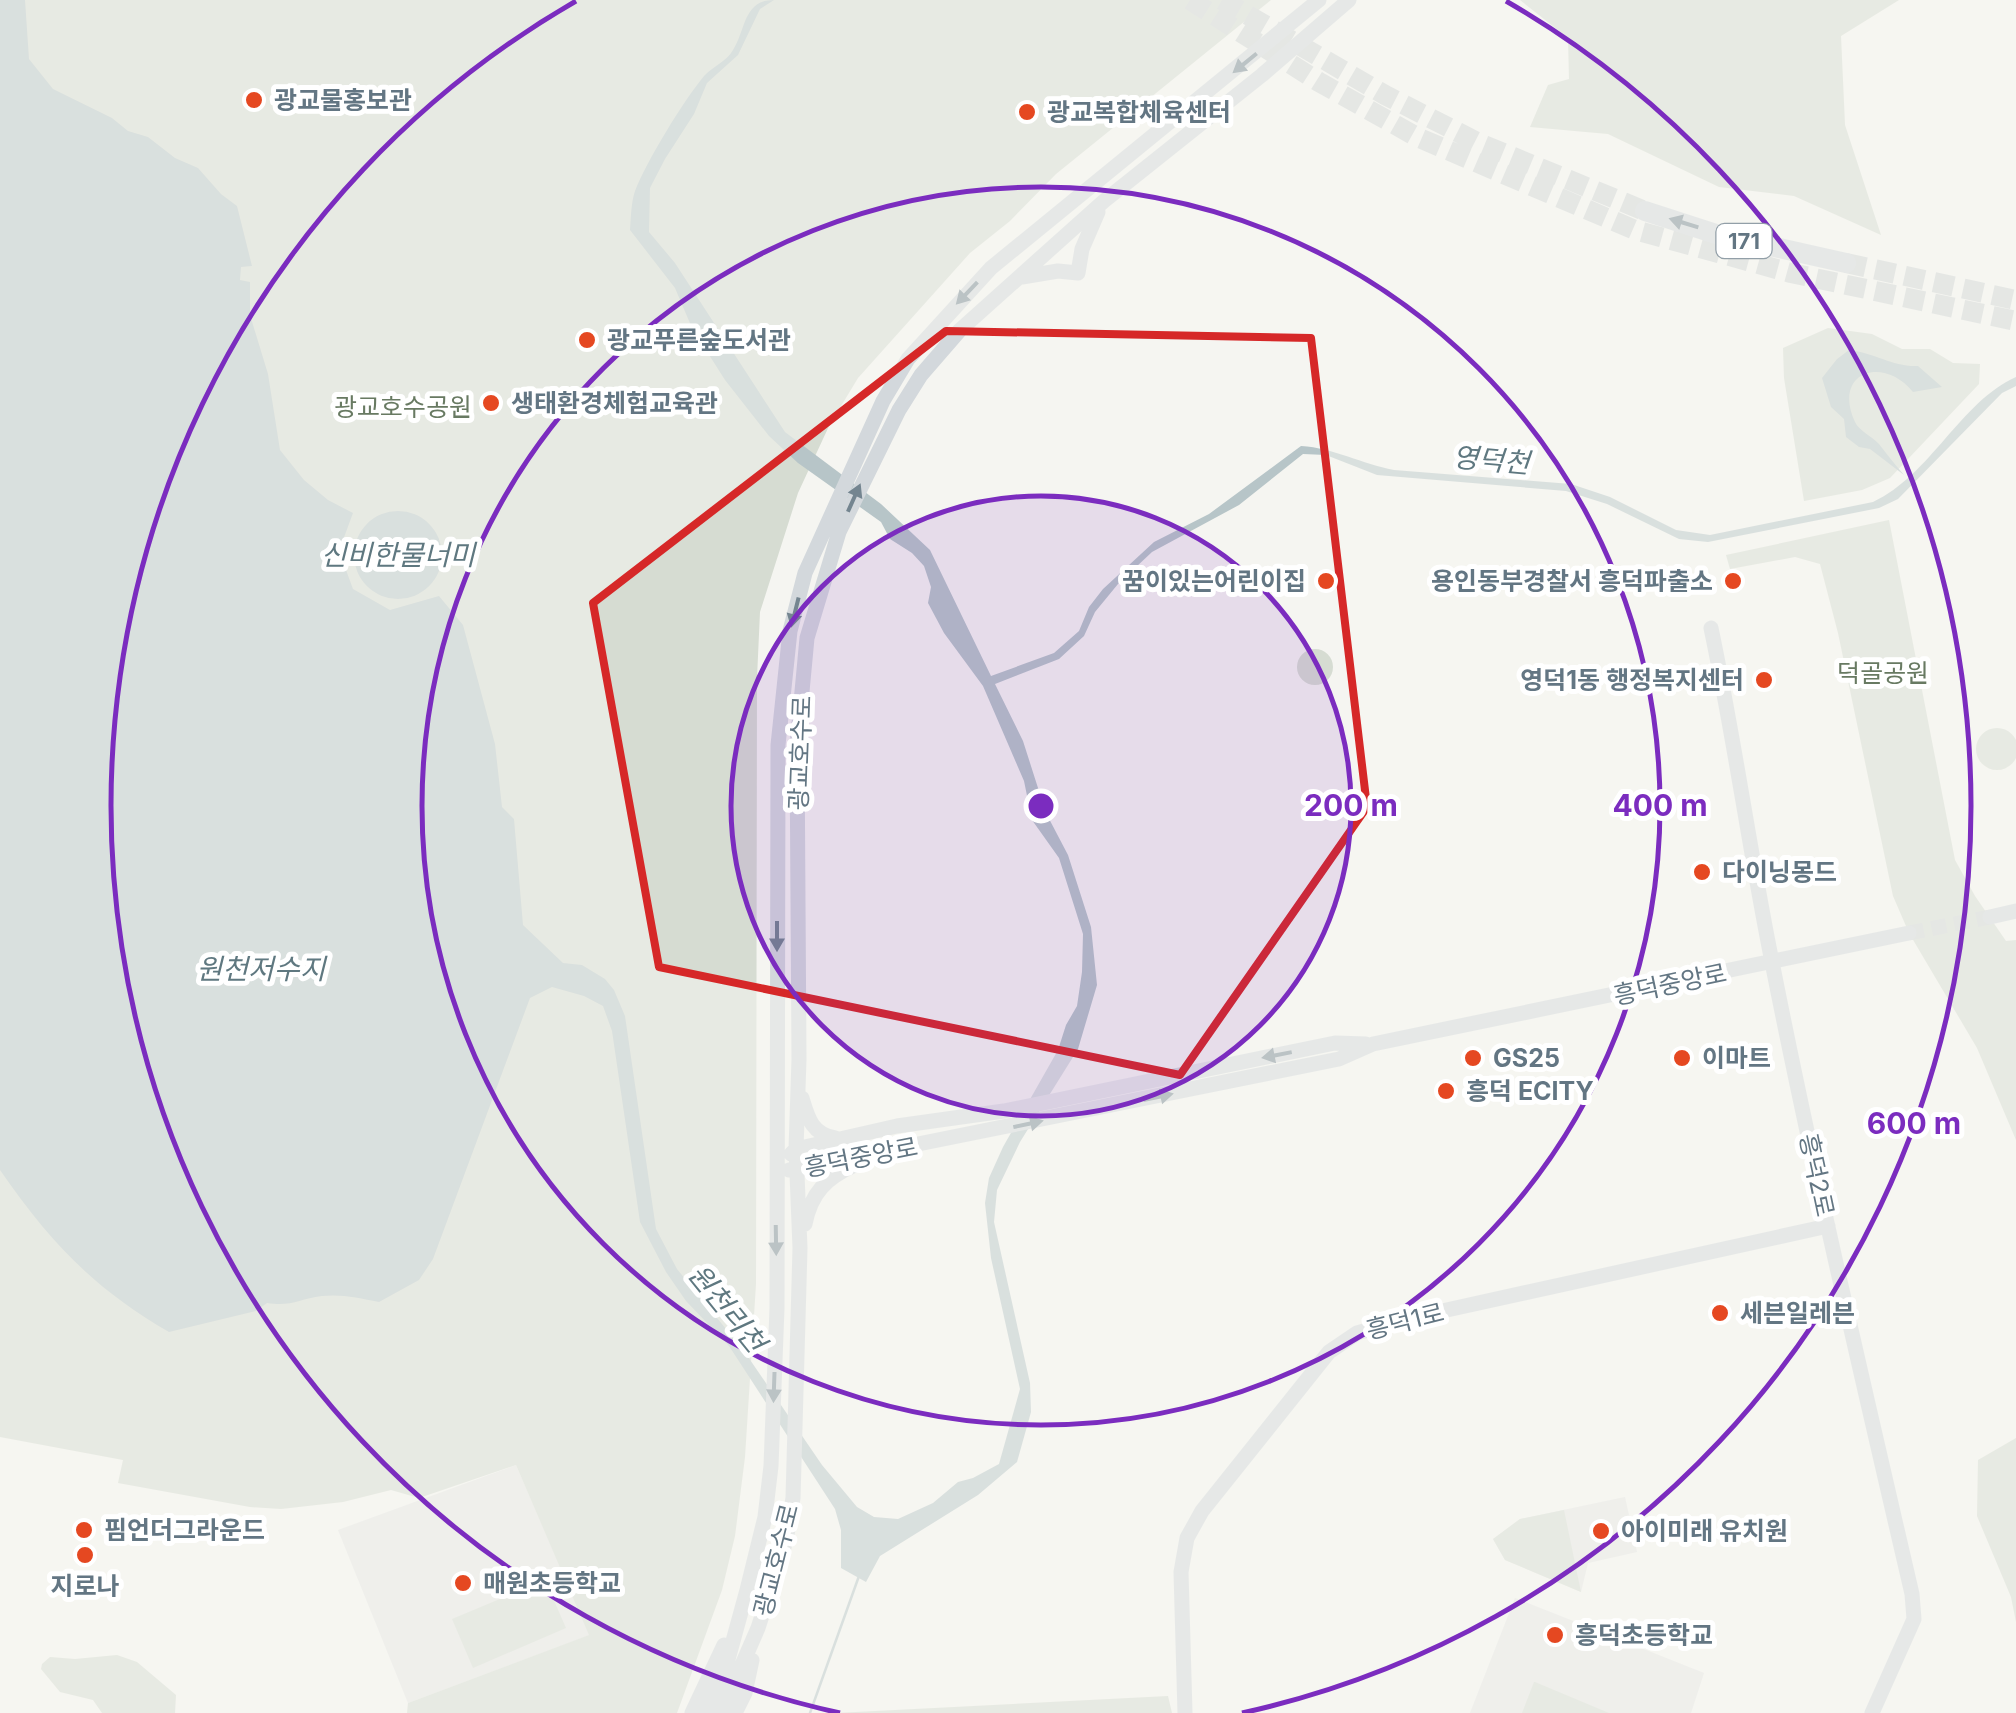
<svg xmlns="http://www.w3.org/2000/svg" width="2016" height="1713" font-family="Inter,'Noto Sans KR',sans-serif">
<rect width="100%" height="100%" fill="#f5f5f1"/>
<path fill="#e6e6e5" d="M 516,1465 L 590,1635 L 408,1703 L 338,1530 Z
M 1625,1497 L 1637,1552 L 1588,1563 L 1581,1592 L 1505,1560 L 1493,1539 L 1520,1519 Z
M 1515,1598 L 1704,1673 L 1691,1713 L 1470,1713 Z"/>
<path fill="#d6dcd2" d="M 0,0 L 1271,0 L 1056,174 L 1010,221 L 970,253 L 858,378 L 829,426 L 798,493 L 760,612 L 757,678 L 756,1284 L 745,1457 L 735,1536 L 722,1590 L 677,1713 L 407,1713 L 408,1703 L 589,1635 L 516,1465 L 419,1498 L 391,1490 L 343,1502 L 281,1509 L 250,1507 L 118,1483 L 123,1460 L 0,1437 Z
M 1520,0 L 1899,0 L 1841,36 L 1845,125 L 1881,235 L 1794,196 L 1719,187 L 1608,134 L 1530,127 L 1548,85 L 1569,79 L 1568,38 Z
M 1828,328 L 1872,334 L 1902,349 L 1930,349 L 1953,363 L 1980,364 L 1979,384 L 1890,478 L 1862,490 L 1804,501 L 1784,378 L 1783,348 Z
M 1889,520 L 1955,860 L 1975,896 L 2006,941 L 2016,940 L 2016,1140 L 1977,1048 L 1909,933 L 1893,896 L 1838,633 L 1820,564 L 1795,557 L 1730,569 L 1726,555 Z
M1297 667a18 18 0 1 1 36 0a18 18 0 1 1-36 0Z
M1976 749a21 21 0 1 1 42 0a21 21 0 1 1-42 0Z
M 2016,1438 L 2016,1622 L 2011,1597 L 1977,1516 L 1978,1460 Z
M 1564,1510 L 1581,1592 L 1505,1560 L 1493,1539 L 1520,1519 Z
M 545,1580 L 566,1628 L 473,1668 L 452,1619 Z
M 117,1655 L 137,1662 L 176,1695 L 175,1713 L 102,1713 L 93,1700 L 60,1692 L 41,1669 L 42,1664 L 50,1657 L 75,1659 Z
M 1534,1682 L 1535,1682 L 1609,1713 L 1522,1713 Z
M 1168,1696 L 1172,1713 L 836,1713 Z"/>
<path fill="#b7c5c8" d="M 0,0 L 25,0 L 29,59 L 53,89 L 112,118 L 128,131 L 148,137 L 175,158 L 198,168 L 221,194 L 237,206 L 252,266 L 241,267 L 240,280 L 250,282 L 250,315 L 268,374 L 280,450 L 304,480 L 328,500 L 353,513 L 339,551 L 353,589 L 390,610 L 439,596 L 463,625 L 495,744 L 502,807 L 514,819 L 523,925 L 563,963 L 582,965 L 605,979 L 614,990 L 625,1016 L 656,1229 L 677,1269 L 744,1351 L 822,1465 L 857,1507 L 874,1517 L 898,1519 L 933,1503 L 958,1482 L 973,1478 L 999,1464 L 1020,1389 L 991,1258 L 985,1203 L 989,1178 L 1003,1147 L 1058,1050 L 1066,1025 L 1077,1006 L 1082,972 L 1083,934 L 1059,858 L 1032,820 L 1024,781 L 983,686 L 944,633 L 928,603 L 931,587 L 924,566 L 912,553 L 890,539 L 881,522 L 798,463 L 769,436 L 725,380 L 692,328 L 675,288 L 630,230 C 631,217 631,203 635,191 C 646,162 684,100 704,76 C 712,67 727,61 733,50 C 746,30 743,0 774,0 L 760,9 L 738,55 L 707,83 L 694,114 L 665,159 L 650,188 L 649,232 L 675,263 L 785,432 L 881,504 L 930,550 L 991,676 L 1054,653 L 1079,631 L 1089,607 L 1103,589 L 1154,542 L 1209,514 L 1301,446 C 1334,448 1362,464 1394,470 L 1571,484 L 1610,497 L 1676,530 L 1710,535 L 1873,502 C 1931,475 1960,402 2016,377 L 2016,386 L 2002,393 L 1898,499 L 1879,508 L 1708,542 L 1679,539 L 1607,504 L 1566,491 L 1377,475 L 1326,455 L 1303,454 L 1239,505 L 1152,552 L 1118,584 L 1095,612 L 1084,636 L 1059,659 L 995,684 L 1023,741 L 1046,813 L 1068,855 L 1091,927 L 1097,985 L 1078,1049 L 1020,1142 L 997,1190 L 994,1222 L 1030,1383 L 1031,1412 L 1017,1462 L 978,1495 L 880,1556 L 866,1582 L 841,1568 L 841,1530 L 835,1509 L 729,1346 L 686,1301 L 666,1272 L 640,1222 L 612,1031 L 603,1006 L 584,996 L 552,987 L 530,998 L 433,1259 L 419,1280 L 379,1302 C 359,1298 342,1294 322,1296 C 299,1299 291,1307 267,1303 L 256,1311 L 169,1332 C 93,1288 50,1242 0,1170 Z
M 1849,350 C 1875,353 1893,367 1918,366 L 1942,387 L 1913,392 C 1883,355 1832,372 1855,422 C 1859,431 1872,436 1879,444 C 1887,454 1895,465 1904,475 L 1870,449 L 1859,447 L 1846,437 L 1844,419 L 1831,407 L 1822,378 L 1837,359 Z
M354 555a44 44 0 1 1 88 0a44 44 0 1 1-88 0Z"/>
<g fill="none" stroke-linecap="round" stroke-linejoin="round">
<path stroke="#b7c5c8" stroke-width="2.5" d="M 810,1713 L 859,1576"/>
<path stroke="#d0d5d6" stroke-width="15" stroke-dasharray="15 8" stroke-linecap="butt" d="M 1909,933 L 1990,917"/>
<path stroke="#d0d5d6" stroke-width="20" stroke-dasharray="20 10" stroke-linecap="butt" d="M 1190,0 L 1319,82 L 1417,137 L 1635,230 L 1791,273 L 2016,321
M 1222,0 L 1385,95 L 1479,143 L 1645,211
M 1846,263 L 2016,300"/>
<path stroke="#d3d8dc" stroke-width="15" d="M 1022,277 L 1058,271 L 1078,273 L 1082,249 L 1098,212
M 1711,628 C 1734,737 1749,847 1771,957 C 1813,1170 1863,1382 1912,1594 L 1914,1619 L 1872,1713
M 1990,917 L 2016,911
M 802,1098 C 808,1118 812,1134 835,1138
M 791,1154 L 796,1149 L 897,1126 L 1004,1111 L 1335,1043 L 1366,1044
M 789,1170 L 1339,1059 L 1373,1044 L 1909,933
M 805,1224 C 811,1193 826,1178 855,1165
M 692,1713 L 724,1645
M 707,1713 L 721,1685 L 747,1590 L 765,1517 L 771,1466 L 777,1308 L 778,745 L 790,631 L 805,573 L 883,401 L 908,359 L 991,268 L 1319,0
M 721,1713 L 758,1628 L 786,1541 L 793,1498 L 800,1248 L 796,1149 L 799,1059 L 797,745 L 807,638 L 839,532 L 899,410 L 921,375 L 960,330 L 1104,201 L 1262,75 L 1349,0
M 735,1713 L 745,1693 L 752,1660
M 1185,1713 L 1181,1572 L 1187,1538 L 1202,1511 L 1329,1352 L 1357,1333 L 1406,1319 L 1828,1226"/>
<path stroke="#d3d8dc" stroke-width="20" d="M 1645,211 L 1716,234 L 1846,263"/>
</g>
<defs><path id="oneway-solid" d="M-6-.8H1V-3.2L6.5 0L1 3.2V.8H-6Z" transform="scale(2.5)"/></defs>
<g fill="#748590">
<use href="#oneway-solid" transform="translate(1245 63) rotate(141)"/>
<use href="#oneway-solid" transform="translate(1684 223) rotate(-163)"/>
<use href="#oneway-solid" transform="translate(967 293) rotate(134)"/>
<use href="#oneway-solid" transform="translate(854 498) rotate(-66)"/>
<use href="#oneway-solid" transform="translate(795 612) rotate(104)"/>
<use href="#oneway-solid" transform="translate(777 936) rotate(90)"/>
<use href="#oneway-solid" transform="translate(1277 1055) rotate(169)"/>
<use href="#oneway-solid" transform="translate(1158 1097) rotate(-12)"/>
<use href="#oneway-solid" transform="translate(1028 1124) rotate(-12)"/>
<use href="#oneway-solid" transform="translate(776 1240) rotate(89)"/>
<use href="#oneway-solid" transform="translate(774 1387) rotate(92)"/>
</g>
<path d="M0 0H2016V1713H0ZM 946,331 L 1311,338 L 1367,807 L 1180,1075 L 659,967 L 593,603 Z" fill="#f5f5f1" fill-opacity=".55" fill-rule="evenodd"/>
<path fill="none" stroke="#d62828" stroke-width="8" stroke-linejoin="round" d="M 946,331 L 1311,338 L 1367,807 L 1180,1075 L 659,967 L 593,603 Z"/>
<circle cx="1041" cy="806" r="310" fill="#7b2cbf" fill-opacity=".12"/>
<g fill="none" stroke="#7b2cbf" stroke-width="5">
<circle cx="1041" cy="806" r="310"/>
<circle cx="1041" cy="806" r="619"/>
<path d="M840 1713A929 929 0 0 1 576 1M1506 1A929 929 0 0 1 1242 1713"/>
</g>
<g fill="#e54821" stroke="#fff" stroke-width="4">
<circle cx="254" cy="100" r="10"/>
<circle cx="1027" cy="112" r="10"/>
<circle cx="587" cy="340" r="10"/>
<circle cx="491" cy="403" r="10"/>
<circle cx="1326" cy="581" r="10"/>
<circle cx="1733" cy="581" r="10"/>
<circle cx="1764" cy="680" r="10"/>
<circle cx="1702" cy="872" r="10"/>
<circle cx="1473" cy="1058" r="10"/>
<circle cx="1682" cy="1058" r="10"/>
<circle cx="1446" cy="1091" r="10"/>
<circle cx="1720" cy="1313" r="10"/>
<circle cx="84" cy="1530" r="10"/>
<circle cx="1601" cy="1531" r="10"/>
<circle cx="85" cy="1555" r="10"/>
<circle cx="463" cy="1583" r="10"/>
<circle cx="1555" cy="1635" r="10"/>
</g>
<g text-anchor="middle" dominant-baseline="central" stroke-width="10" stroke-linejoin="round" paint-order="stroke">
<rect fill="#fff" stroke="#929fa8" stroke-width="2.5" x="1716.5" y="224" width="55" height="34" rx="8"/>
<g font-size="22" font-weight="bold" fill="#637683">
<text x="1744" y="241">171</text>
</g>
<g font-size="25" font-weight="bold" fill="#637683" stroke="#fff" text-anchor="start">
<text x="274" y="100">광교물홍보관</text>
<text x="1047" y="112">광교복합체육센터</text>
<text x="607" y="340">광교푸른숲도서관</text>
<text x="511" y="403">생태환경체험교육관</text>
<text x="1306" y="581" text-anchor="end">꿈이있는어린이집</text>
<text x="1713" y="581" text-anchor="end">용인동부경찰서 흥덕파출소</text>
<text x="1744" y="680" text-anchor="end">영덕1동 행정복지센터</text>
<text x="1722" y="872">다이닝몽드</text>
<text x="1493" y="1058">GS25</text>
<text x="1702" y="1058">이마트</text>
<text x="1466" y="1091">흥덕 ECITY</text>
<text x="1740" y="1313">세븐일레븐</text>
<text x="104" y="1530">핌언더그라운드</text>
<text x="1621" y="1531">아이미래 유치원</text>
<text x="483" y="1583">매원초등학교</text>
<text x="85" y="1586" text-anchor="middle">지로나</text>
<text x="1575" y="1635">흥덕초등학교</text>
</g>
<g font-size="25" fill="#687a62" stroke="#fff">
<text x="403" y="407">광교호수공원</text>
<text x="1883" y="673">덕골공원</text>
</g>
<g font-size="25" fill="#637683" stroke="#fff">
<text transform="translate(800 753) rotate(-88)">광교호수로</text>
<text transform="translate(1670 984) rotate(-12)">흥덕중앙로</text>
<text transform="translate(861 1157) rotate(-11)">흥덕중앙로</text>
<text transform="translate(1817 1175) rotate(78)">흥덕2로</text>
<text transform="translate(1405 1321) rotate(-14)">흥덕1로</text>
<text transform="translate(776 1560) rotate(-76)">광교호수로</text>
</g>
<g font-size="28" font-style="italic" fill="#5f7880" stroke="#fff">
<text transform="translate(1491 460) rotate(5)">영덕천</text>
<text x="398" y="555">신비한물너미</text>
<text x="261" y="969">원천저수지</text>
<text transform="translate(727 1308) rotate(51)">원천리천</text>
</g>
</g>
<circle cx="1041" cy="806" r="15" fill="#7b2cbf" stroke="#fff" stroke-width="5"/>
<g font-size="30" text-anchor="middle" font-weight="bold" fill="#7b2cbf" stroke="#fff" stroke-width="10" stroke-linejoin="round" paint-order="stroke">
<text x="1351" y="816">200 m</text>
<text x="1660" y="816">400 m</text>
<text x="1914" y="1134">600 m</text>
</g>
</svg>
